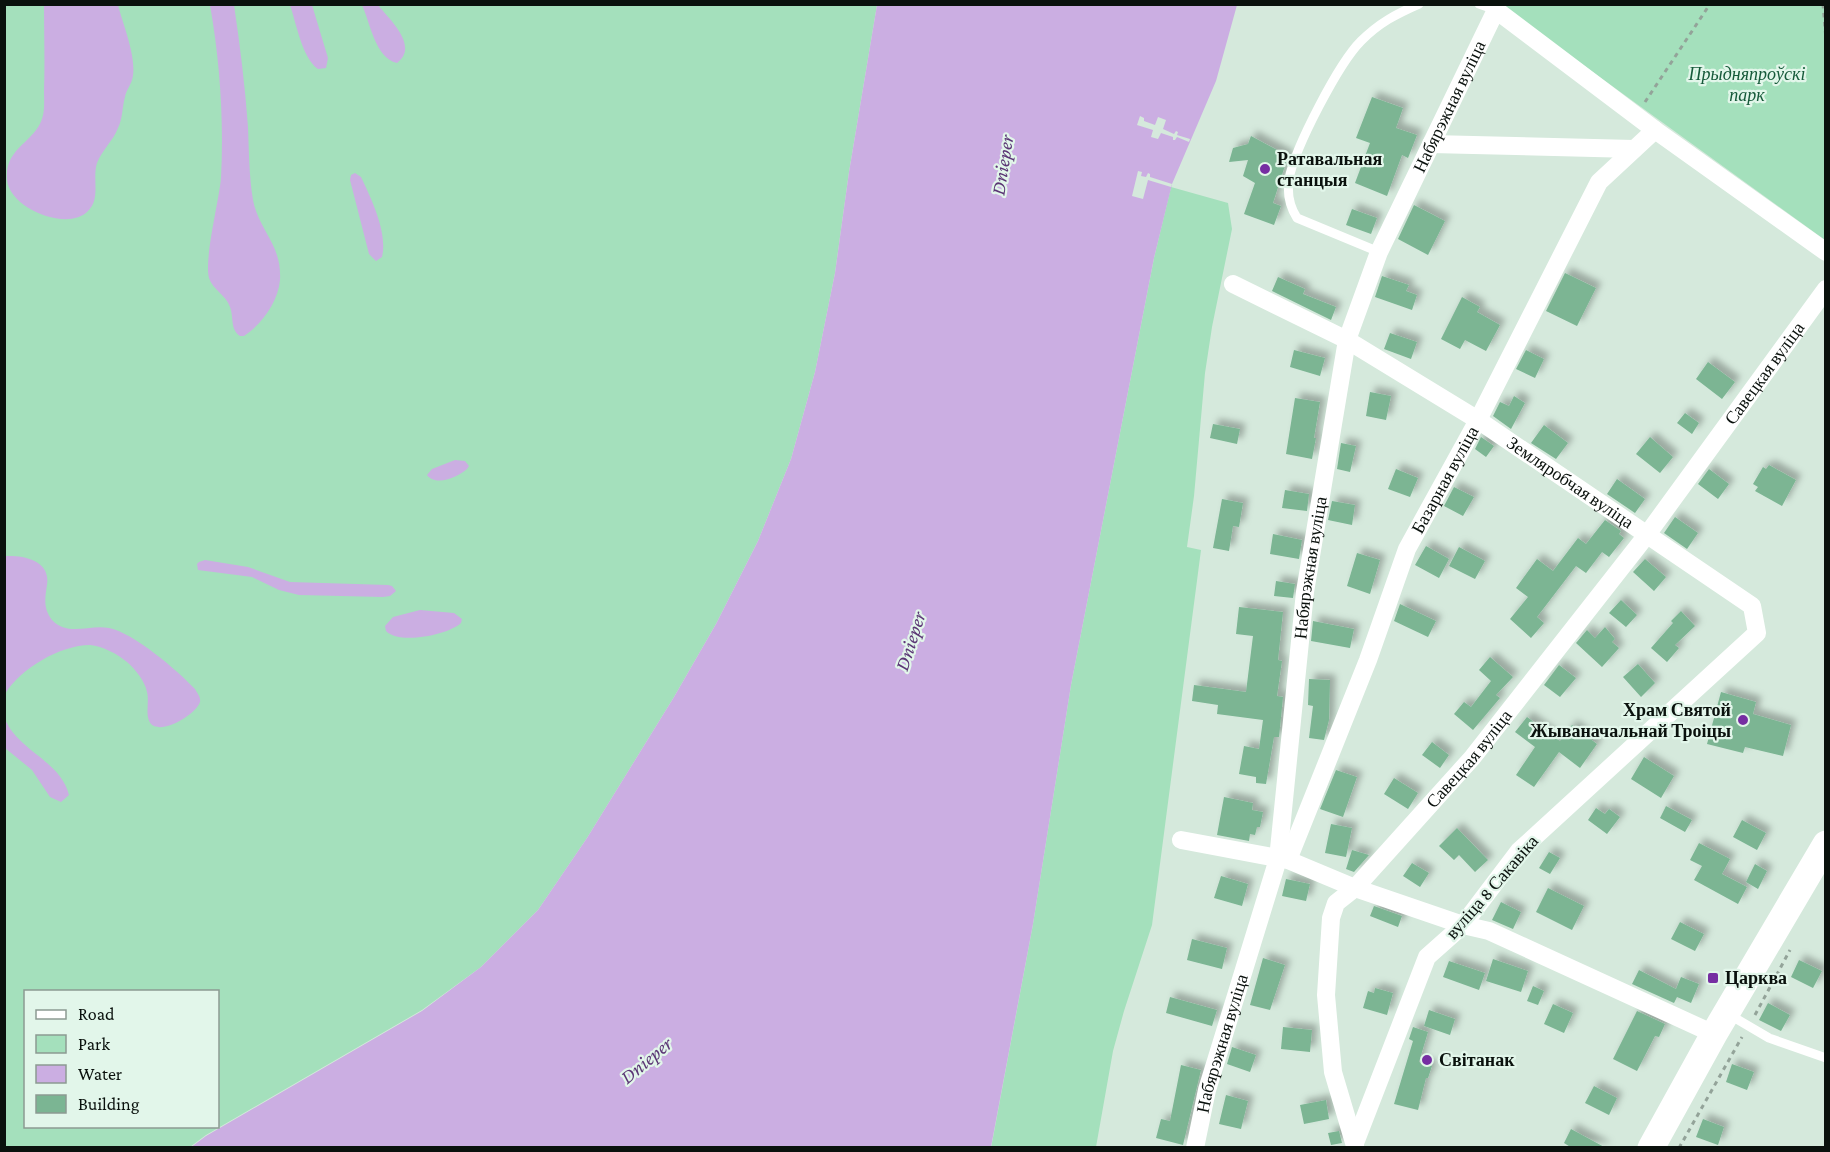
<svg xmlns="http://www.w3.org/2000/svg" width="1830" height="1152" font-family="'Crimson Pro',serif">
<defs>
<filter id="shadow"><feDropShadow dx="5.5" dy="-5.5" stdDeviation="3" flood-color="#0004"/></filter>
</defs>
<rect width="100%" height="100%" fill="#d5e9dc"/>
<path fill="#a4e0bc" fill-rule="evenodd" d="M 5,5 L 877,5 L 849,172 L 835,273 L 815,372 L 791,459 L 758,541 L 716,624 L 674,697 L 587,838 L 538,910 L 481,967 L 422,1010 L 206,1135 L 190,1147 L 5,1148 ZM 26,992 L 218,992 L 218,1126 L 26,1126 Z
M 1500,5 L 1825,5 L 1825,240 Z
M 1171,187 L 1228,203 L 1232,229 L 1212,327 L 1205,373 L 1194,496 L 1187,547 L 1201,550 L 1152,925 L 1124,1011 L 1113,1051 L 1096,1147 L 991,1148 L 1033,924 L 1071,685 L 1154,258 Z"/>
<path fill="#cbaee2" d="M 44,5 L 118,5 C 123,25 138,60 132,80 C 130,86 126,91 125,97 C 122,107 123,118 118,128 C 113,141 102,150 97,163 C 92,179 101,198 88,211 C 68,232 10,209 7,180 C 4,148 34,143 42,119 C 45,110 44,100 44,91 C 45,62 44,33 44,5 Z
M 210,5 L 234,5 C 240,45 245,86 248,127 C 249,151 249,176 253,200 C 259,231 282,244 280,280 C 278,302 262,324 244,336 L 240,336 C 230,329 234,318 230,307 C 226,295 213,290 209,278 C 204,259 219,201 221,178 C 224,120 220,62 210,5 Z
M 290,5 L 312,5 L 328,58 L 326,68 L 318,69 C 302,58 296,22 290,5 Z
M 362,5 L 378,5 C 388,18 420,46 397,63 C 375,58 370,22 362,5 Z
M 877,5 L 1237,5 L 1216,81 L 1172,184 L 1154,258 L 1071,685 L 1033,924 L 991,1147 L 190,1148 L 206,1136 L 422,1011 L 481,967 L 538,910 L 587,838 L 674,697 L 716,624 L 758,541 L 791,459 L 815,372 L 835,273 L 849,172 Z
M 355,173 L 361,177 C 371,198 388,233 382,257 L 376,261 L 369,254 L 350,180 L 351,175 Z
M 455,460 L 465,461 L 469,466 L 467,469 C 458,477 436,487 427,475 L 432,469 Z
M 5,556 C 23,555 51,560 47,585 C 45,598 43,608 52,620 C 68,637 90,624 109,628 C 134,633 178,671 195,689 C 197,693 201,697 200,702 C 196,714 166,732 154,726 C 143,720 150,703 147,692 C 145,681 135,669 127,662 C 117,654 103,646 90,645 C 60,645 20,669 5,694 Z
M 205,560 L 248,567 L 290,582 L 388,585 L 392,586 L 396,591 L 390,596 L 383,597 L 299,595 L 279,590 L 252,577 L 198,570 L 197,564 L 199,562 Z
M 420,610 L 454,613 L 462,619 L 461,623 C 448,635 399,645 386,631 L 385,626 L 393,617 Z
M 5,719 C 18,751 60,760 69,795 L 61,802 L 50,797 L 32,770 L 5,748 Z"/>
<path fill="#d5e9dc" d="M 1140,116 L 1144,118 L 1144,121 L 1155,125 L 1158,117 L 1166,120 L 1163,129 L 1174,134 L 1176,131 L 1178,132 L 1177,135 L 1190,139 L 1189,142 L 1177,137 L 1175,140 L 1173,140 L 1173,137 L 1161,133 L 1158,139 L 1151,137 L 1153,130 L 1137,125 Z
M 1138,171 L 1142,172 L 1141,176 L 1146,177 L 1148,173 L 1150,174 L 1150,177 L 1172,184 L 1171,187 L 1148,180 L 1143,199 L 1132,196 Z"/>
<path fill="#7bb593" filter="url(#shadow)" d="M 1372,97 L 1403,108 L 1396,128 L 1417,135 L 1408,158 L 1402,155 L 1387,196 L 1355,183 L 1370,143 L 1356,138 Z
M 1251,136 L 1288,156 L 1273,203 L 1281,206 L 1274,225 L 1244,214 L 1255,183 L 1243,176 L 1248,160 L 1229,162 L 1233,148 L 1248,144 Z
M 1414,205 L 1445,221 L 1428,255 L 1398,239 Z
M 1352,209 L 1377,218 L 1371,234 L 1346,225 Z
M 1565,273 L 1596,288 L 1577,326 L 1546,311 Z
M 1382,276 L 1409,285 L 1406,291 L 1417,295 L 1412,310 L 1375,297 Z
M 1278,277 L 1305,289 L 1303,294 L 1336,307 L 1331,320 L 1272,291 Z
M 1462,297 L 1480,307 L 1477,312 L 1500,325 L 1486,351 L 1465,340 L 1460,349 L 1441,339 Z
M 1390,333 L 1417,342 L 1411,359 L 1384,349 Z
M 1294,350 L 1325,358 L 1320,376 L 1290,367 Z
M 1526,350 L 1544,359 L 1535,378 L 1516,369 Z
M 1708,362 L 1735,382 L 1722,399 L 1696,379 Z
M 1370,392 L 1391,396 L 1386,420 L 1366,416 Z
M 1514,396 L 1525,403 L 1511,429 L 1493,416 L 1500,402 L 1509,406 Z
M 1295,398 L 1320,402 L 1314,438 L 1316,438 L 1312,459 L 1286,454 Z
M 1685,413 L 1699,423 L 1692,434 L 1677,423 Z
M 1213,424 L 1240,429 L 1237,444 L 1210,438 Z
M 1544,425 L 1568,443 L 1556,459 L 1531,443 Z
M 1481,437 L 1494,446 L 1486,457 L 1475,449 Z
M 1650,437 L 1673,457 L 1660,473 L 1636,454 Z
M 1341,443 L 1356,446 L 1350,472 L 1337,469 Z
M 1769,465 L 1796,480 L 1782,506 L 1755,491 L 1758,487 L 1753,484 L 1763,467 L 1766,469 Z
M 1396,469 L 1418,478 L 1410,497 L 1388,489 Z
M 1709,469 L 1729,484 L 1718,499 L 1698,484 Z
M 1617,479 L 1645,499 L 1635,513 L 1607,494 Z
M 1454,487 L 1474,497 L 1463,516 L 1444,506 Z
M 1285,490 L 1309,494 L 1307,511 L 1282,508 Z
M 1222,499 L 1243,503 L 1239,527 L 1233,526 L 1229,551 L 1213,548 Z
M 1332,501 L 1355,505 L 1352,525 L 1328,520 Z
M 1675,517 L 1698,533 L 1687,549 L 1664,533 Z
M 1605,520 L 1621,531 L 1619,534 L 1624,538 L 1609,557 L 1602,552 L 1586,573 L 1576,566 L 1537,617 L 1544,623 L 1531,638 L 1510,619 L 1528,597 L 1516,588 L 1537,559 L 1553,571 L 1578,538 L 1586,544 Z
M 1273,534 L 1302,540 L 1299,559 L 1270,554 Z
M 1426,546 L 1449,559 L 1439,578 L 1415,565 Z
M 1459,547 L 1485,561 L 1475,579 L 1449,566 Z
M 1357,553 L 1380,560 L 1370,594 L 1347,586 Z
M 1645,559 L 1666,577 L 1654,591 L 1633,572 Z
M 1276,581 L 1295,584 L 1293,598 L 1274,596 Z
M 1621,600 L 1637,615 L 1626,627 L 1609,613 Z
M 1400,604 L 1436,621 L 1428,637 L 1394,621 Z
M 1239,607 L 1283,612 L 1278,660 L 1282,661 L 1277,696 L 1283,697 L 1279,737 L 1274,737 L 1266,784 L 1256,783 L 1256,777 L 1239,774 L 1244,746 L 1259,749 L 1263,720 L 1217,714 L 1218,705 L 1192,701 L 1194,685 L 1246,692 L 1253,636 L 1236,634 Z
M 1681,611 L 1695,626 L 1675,645 L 1679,648 L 1667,662 L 1651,648 L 1673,623 L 1671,621 Z
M 1313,621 L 1354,629 L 1350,648 L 1311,641 Z
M 1605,627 L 1615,639 L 1612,642 L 1619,648 L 1602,667 L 1576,643 L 1587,630 L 1595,638 Z
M 1490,657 L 1513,677 L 1496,695 L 1500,698 L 1473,730 L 1454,714 L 1464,702 L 1471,707 L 1491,681 L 1479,670 Z
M 1638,664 L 1655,683 L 1641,697 L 1623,677 Z
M 1559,665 L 1576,678 L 1560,697 L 1544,685 Z
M 1309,679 L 1330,680 L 1329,720 L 1324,740 L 1309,738 L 1313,706 L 1308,705 Z
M 1721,692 L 1756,702 L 1753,714 L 1791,725 L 1783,756 L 1745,747 L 1743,753 L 1707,744 Z
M 1527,717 L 1560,741 L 1572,725 L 1597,744 L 1580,768 L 1559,752 L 1534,787 L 1516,775 L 1535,747 L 1515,732 Z
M 1432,742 L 1449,755 L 1440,768 L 1422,755 Z
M 1644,757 L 1674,776 L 1661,798 L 1631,779 Z
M 1336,770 L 1357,777 L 1343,817 L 1320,809 Z
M 1394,778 L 1418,793 L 1408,809 L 1384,794 Z
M 1224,797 L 1253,803 L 1252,810 L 1263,812 L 1260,827 L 1257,827 L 1255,835 L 1250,834 L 1249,841 L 1217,835 Z
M 1666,806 L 1692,820 L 1685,832 L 1660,818 Z
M 1596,808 L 1605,814 L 1609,809 L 1620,817 L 1607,834 L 1588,820 Z
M 1742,820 L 1766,833 L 1757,850 L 1733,837 Z
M 1331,824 L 1352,828 L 1346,857 L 1325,853 Z
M 1457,828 L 1488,860 L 1475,872 L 1459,855 L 1454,860 L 1439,846 Z
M 1699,843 L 1730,859 L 1722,874 L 1747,887 L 1738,904 L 1694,880 L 1702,866 L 1690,860 Z
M 1352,850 L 1369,855 L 1354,872 L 1346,869 Z
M 1549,852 L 1560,858 L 1550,874 L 1539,868 Z
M 1412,863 L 1429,873 L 1420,887 L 1403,876 Z
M 1755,864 L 1767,871 L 1758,889 L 1746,882 Z
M 1221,876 L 1248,884 L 1242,906 L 1214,898 Z
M 1286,879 L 1310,884 L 1306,901 L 1282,896 Z
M 1548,888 L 1584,906 L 1572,930 L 1536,912 Z
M 1501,902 L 1521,912 L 1513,929 L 1492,920 Z
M 1374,906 L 1402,916 L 1398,927 L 1370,916 Z
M 1680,922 L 1704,934 L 1695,951 L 1671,939 Z
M 1192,939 L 1227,948 L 1222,969 L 1187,960 Z
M 1263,958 L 1285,965 L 1270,1010 L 1250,1005 Z
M 1493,959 L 1528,971 L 1521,992 L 1486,981 Z
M 1799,960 L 1822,971 L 1813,988 L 1791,977 Z
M 1449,961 L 1485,973 L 1479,990 L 1443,977 Z
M 1639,970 L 1676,989 L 1681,977 L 1699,984 L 1691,1003 L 1677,997 L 1674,1003 L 1632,984 Z
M 1533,986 L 1544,991 L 1538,1005 L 1527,1001 Z
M 1375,988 L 1393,993 L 1387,1015 L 1363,1008 L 1368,991 L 1374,993 Z
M 1170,997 L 1217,1010 L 1212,1026 L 1166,1013 Z
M 1768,1003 L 1790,1015 L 1781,1031 L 1759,1020 Z
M 1553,1004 L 1573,1013 L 1564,1033 L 1544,1024 Z
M 1429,1010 L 1455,1019 L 1450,1035 L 1424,1026 Z
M 1637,1011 L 1665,1024 L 1659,1037 L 1655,1036 L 1637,1071 L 1613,1059 Z
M 1283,1027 L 1312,1030 L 1310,1052 L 1281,1049 Z
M 1413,1027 L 1428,1032 L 1419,1062 L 1432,1066 L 1428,1078 L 1426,1078 L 1418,1110 L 1394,1104 L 1413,1041 L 1409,1039 Z
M 1232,1047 L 1256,1055 L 1250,1072 L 1227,1064 Z
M 1732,1064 L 1754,1072 L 1747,1090 L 1726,1082 Z
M 1181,1065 L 1201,1070 L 1183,1145 L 1156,1138 L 1161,1119 L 1170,1121 Z
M 1594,1086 L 1617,1098 L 1609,1115 L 1585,1103 Z
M 1226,1095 L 1248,1101 L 1241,1129 L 1219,1124 Z
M 1326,1100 L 1329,1119 L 1304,1124 L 1300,1105 Z
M 1703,1119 L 1724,1127 L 1718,1145 L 1696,1137 Z
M 1571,1129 L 1606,1148 L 1572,1148 L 1564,1143 Z
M 1339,1131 L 1342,1143 L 1331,1145 L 1328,1133 Z"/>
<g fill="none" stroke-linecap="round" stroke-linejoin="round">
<path stroke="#93a399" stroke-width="3" stroke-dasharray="4.5 4.5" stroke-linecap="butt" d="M 1823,4 L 1826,40
M 1645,102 L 1710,4
M 1755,1015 L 1790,950
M 1679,1148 L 1742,1037"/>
<path stroke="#fff" stroke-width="9" d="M 1479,4 L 1496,10
M 1379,252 L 1297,218 C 1290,207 1287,193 1289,179 C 1295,147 1339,63 1361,41 C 1379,23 1396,14 1419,4
M 1730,1015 L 1769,1038 L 1826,1058"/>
<g stroke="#fff" stroke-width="18">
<path d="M 1431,144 L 1634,149"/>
<path id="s1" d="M 1233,284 L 1347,340 L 1478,420 L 1752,606 L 1757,633 L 1519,851 L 1463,925 L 1427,957 L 1355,1143"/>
<path d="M 1181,840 L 1288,860 L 1355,888 L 1463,925 L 1489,931 L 1714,1034"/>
<path id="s2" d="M 1288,860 L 1368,660 L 1407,549 L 1478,420 L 1599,182 L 1655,130"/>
<path id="s3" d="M 1355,1146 L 1333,1072 L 1326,995 L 1331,918 L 1336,903 L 1355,888 L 1472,758 L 1646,536 L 1826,289"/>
<path id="s4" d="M 1195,1148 L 1207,1090 L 1278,859 L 1305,592 L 1347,340 L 1379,252 L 1496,10 L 1655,130 L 1826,252"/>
</g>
<path stroke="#fff" stroke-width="27" d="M 1651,1148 L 1714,1034 L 1826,844"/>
</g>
<g fill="#762ea2" stroke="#e2f6ea" stroke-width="2">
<circle cx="1265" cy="169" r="6"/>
<circle cx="1743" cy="720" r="6"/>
<rect x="1707" y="972" width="12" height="12" rx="3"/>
<circle cx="1427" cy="1060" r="6"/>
</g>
<g text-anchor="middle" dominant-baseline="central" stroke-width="4.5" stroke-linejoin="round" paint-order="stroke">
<g font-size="18" font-style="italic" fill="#165a3a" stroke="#e2f6ea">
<text x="1747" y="74">Прыдняпроўскі<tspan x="1747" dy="21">парк</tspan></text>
</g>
<g font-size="18" fill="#0a110d" stroke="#e2f6ea">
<text stroke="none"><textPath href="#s4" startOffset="1080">Набярэжная вуліца</textPath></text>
<text stroke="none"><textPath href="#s3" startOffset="930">Савецкая вуліца</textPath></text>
<text stroke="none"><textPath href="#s2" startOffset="412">Базарная вуліца</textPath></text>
<text stroke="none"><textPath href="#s1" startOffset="392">Земляробчая вуліца</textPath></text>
<text stroke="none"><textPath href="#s4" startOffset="594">Набярэжная вуліца</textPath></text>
<text stroke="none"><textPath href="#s3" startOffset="444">Савецкая вуліца</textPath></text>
<text transform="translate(1492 887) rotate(-49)">вуліца 8 Сакавіка</text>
<text stroke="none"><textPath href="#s4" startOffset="108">Набярэжная вуліца</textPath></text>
</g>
<g font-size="18" font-weight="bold" fill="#0a110d" stroke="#e2f6ea" text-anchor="start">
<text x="1277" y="159">Ратавальная<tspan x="1277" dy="21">станцыя</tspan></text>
<text x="1731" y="710" text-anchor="end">Храм Святой<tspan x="1731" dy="21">Жываначальнай Троіцы</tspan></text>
<text x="1725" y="978">Царква</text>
<text x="1439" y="1060">Світанак</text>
</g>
<g font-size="20" font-style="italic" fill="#5b3675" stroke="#e2f6ea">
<text transform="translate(1002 165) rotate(-81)">Dnieper</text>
<text transform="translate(910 641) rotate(-72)">Dnieper</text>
<text transform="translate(646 1060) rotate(-40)">Dnieper</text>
</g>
</g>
<rect width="1830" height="1152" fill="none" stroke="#0a110d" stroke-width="12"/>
<rect x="24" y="990" width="195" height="138" fill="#e2f6ea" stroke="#8c9a92" stroke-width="1.5"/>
<rect x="36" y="1010" width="30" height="9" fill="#ffffff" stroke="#8c9a92" stroke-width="1.5"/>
<text x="78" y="1020" font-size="18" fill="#0a110d">Road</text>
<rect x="36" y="1035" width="30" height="18" fill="#a4e0bc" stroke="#8c9a92" stroke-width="1.5"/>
<text x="78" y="1050" font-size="18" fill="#0a110d">Park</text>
<rect x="36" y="1065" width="30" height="18" fill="#cbaee2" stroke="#8c9a92" stroke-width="1.5"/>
<text x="78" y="1080" font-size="18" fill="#0a110d">Water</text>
<rect x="36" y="1095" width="30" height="18" fill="#7bb593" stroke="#8c9a92" stroke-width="1.5"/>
<text x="78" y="1110" font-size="18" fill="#0a110d">Building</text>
</svg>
